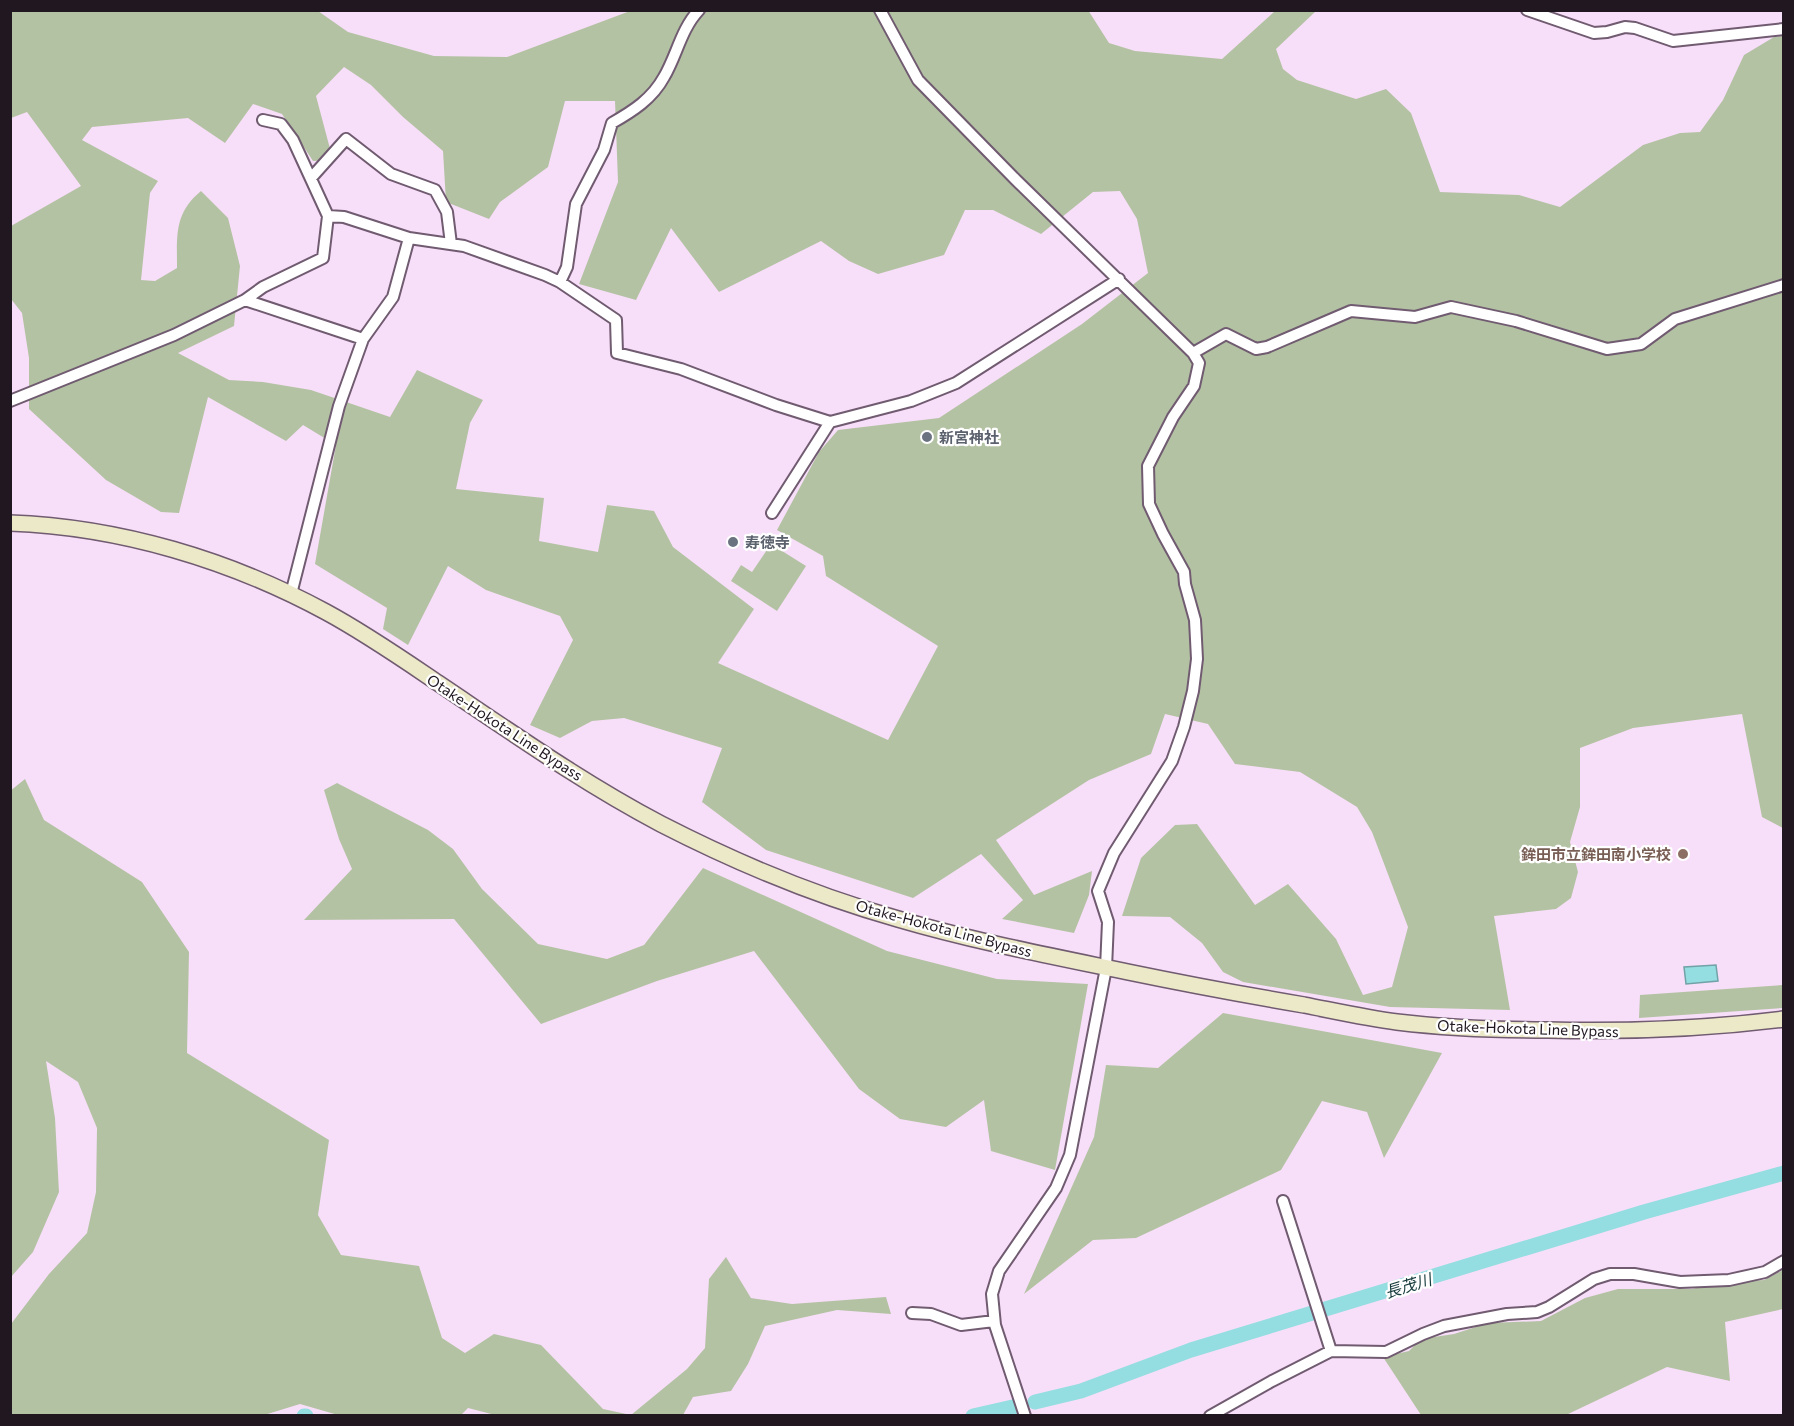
<svg xmlns="http://www.w3.org/2000/svg" width="1794" height="1426" font-family="Commissioner,'Noto Sans JP',sans-serif">
<rect width="100%" height="100%" fill="#f8dff9"/>
<path fill="#b4c2a4" fill-rule="evenodd" d="M 1088,10 L 1109,43 L 1135,51 L 1222,59 L 1275,11 L 1316,11 L 1276,49 L 1283,69 L 1297,80 L 1356,99 L 1386,89 L 1411,113 L 1440,192 L 1519,195 L 1560,207 L 1643,145 L 1680,133 L 1700,132 L 1723,100 L 1744,55 L 1774,37 L 1783,36 L 1783,828 L 1762,817 L 1742,714 L 1633,728 L 1580,748 L 1580,807 L 1570,842 L 1578,872 L 1571,898 L 1556,909 L 1494,916 L 1510,1010 L 1390,1007 L 1243,982 L 1223,972 L 1202,943 L 1170,917 L 1122,916 L 1141,858 L 1175,825 L 1197,824 L 1255,905 L 1288,884 L 1336,939 L 1363,995 L 1392,987 L 1408,927 L 1372,832 L 1357,807 L 1300,772 L 1235,764 L 1208,724 L 1165,714 L 1151,754 L 1089,780 L 996,840 L 1034,895 L 1092,871 L 1089,895 L 1074,933 L 1002,919 L 1023,900 L 981,854 L 913,898 L 766,850 L 702,802 L 722,748 L 624,718 L 592,721 L 560,738 L 530,725 L 573,640 L 560,616 L 486,590 L 448,566 L 408,645 L 383,629 L 387,608 L 315,564 L 336,445 L 303,425 L 286,441 L 208,397 L 179,513 L 161,512 L 106,480 L 29,409 L 29,358 L 22,313 L 11,299 L 11,226 L 81,186 L 27,112 L 11,118 L 11,11 L 318,11 L 348,32 L 434,56 L 507,57 L 630,11 ZM 344,67 L 371,85 L 403,117 L 443,151 L 446,202 L 489,219 L 500,202 L 548,167 L 565,101 L 615,101 L 618,182 L 579,284 L 636,300 L 671,228 L 719,292 L 821,241 L 849,261 L 878,274 L 944,255 L 965,210 L 993,210 L 1041,234 L 1093,192 L 1120,191 L 1137,219 L 1148,273 L 1082,324 L 939,418 L 838,430 L 819,452 L 777,530 L 823,556 L 826,576 L 938,646 L 888,740 L 718,663 L 754,609 L 673,547 L 654,511 L 607,505 L 598,552 L 539,541 L 544,498 L 456,489 L 470,423 L 483,400 L 417,370 L 390,417 L 311,390 L 263,382 L 229,380 L 178,353 L 234,326 L 240,266 L 228,218 L 201,191 C 174,213 177,236 177,268 L 155,281 L 141,280 L 150,193 L 158,181 L 82,140 L 92,127 L 188,118 L 225,143 L 253,104 L 282,114 L 313,161 L 333,160 L 316,96 Z
M 771,544 L 806,566 L 777,611 L 731,581 L 741,565 L 752,572 Z
M 25,779 L 44,820 L 142,882 L 189,952 L 187,1053 L 329,1140 L 318,1215 L 341,1255 L 419,1266 L 442,1338 L 465,1353 L 494,1334 L 541,1345 L 603,1409 L 631,1415 L 687,1369 L 705,1348 L 709,1279 L 726,1257 L 751,1298 L 792,1304 L 886,1297 L 891,1314 L 837,1310 L 765,1326 L 748,1364 L 731,1391 L 693,1397 L 683,1415 L 499,1416 L 468,1408 L 461,1415 L 338,1415 L 300,1404 L 261,1416 L 11,1415 L 11,1324 L 49,1274 L 87,1233 L 96,1192 L 97,1128 L 78,1082 L 46,1061 L 55,1118 L 59,1192 L 33,1252 L 11,1277 L 10,791 Z
M 337,783 L 428,830 L 453,849 L 482,889 L 538,944 L 607,959 L 644,945 L 703,868 L 887,951 L 997,979 L 1088,984 L 1055,1170 L 991,1151 L 984,1100 L 946,1127 L 900,1119 L 859,1089 L 754,951 L 657,981 L 541,1024 L 454,919 L 304,920 L 352,869 L 339,839 L 324,790 Z
M 1783,985 L 1783,1008 L 1639,1018 L 1640,995 Z
M 1223,1013 L 1442,1053 L 1384,1158 L 1367,1112 L 1322,1101 L 1281,1170 L 1136,1238 L 1093,1240 L 1024,1294 L 1094,1137 L 1106,1065 L 1158,1068 Z
M 1783,1270 L 1783,1309 L 1725,1322 L 1730,1381 L 1667,1367 L 1566,1415 L 1421,1415 L 1383,1357 L 1409,1351 L 1421,1339 L 1454,1334 L 1488,1323 L 1541,1321 L 1585,1298 L 1618,1289 L 1692,1289 L 1717,1283 L 1764,1280 Z"/>
<path fill="#94dde1" stroke="#71a2a7" stroke-width="1.5" d="M 1716,965 L 1718,981 L 1686,984 L 1684,967 Z"/>
<g fill="none" stroke-linecap="round" stroke-linejoin="round">
<path stroke="#94dde1" stroke-width="15" d="M 1035,1402 L 1081,1391 L 1191,1350 L 1644,1212 L 1784,1173
M 304,1416 L 306,1416
M 973,1416 L 1017,1406"/>
<g stroke="#705b71" stroke-width="14">
<path id="minor" d="M 880,10 L 918,80 L 1016,180 L 1193,353 L 1199,363 L 1194,386 L 1173,417 L 1148,466 L 1149,504 L 1163,534 L 1184,572 L 1185,584 L 1195,620 L 1197,659 L 1193,691 L 1184,727 L 1172,761 L 1114,853 L 1098,891 L 1108,922 L 1106,968 L 1070,1155 L 1056,1188 L 999,1271 L 992,1294 L 995,1325 L 1025,1416
M 1527,10 L 1594,33 L 1607,32 L 1625,27 L 1635,28 L 1673,41 L 1784,29
M 311,178 L 346,139 L 391,174 L 435,190 L 447,212 L 451,244
M 328,216 L 344,217 L 409,238 L 464,246 L 545,275 L 560,282 L 616,320 L 617,353 L 681,369 L 776,405 L 830,422 L 911,401 L 956,383 L 1119,279
M 560,282 L 567,267 L 576,204 L 604,150 L 612,123 C 633,111 652,99 664,77 C 677,55 681,29 699,10
M 245,300 L 363,339
M 1193,353 L 1226,334 L 1256,349 L 1267,347 L 1351,311 L 1415,317 L 1451,307 L 1516,321 L 1607,349 L 1641,344 L 1675,319 L 1784,285
M 10,401 L 174,335 L 245,300 L 263,287 L 323,258 L 328,216 L 293,140 L 281,124 L 263,120
M 772,513 L 830,422
M 291,594 L 339,406 L 363,339 L 393,297 L 409,238
M 1283,1201 L 1331,1351
M 912,1313 L 931,1314 L 961,1325 L 994,1321
M 1210,1416 L 1272,1381 L 1331,1351 L 1386,1352 L 1423,1334 L 1444,1326 L 1507,1314 L 1537,1312 L 1549,1307 L 1594,1279 L 1610,1274 L 1634,1274 L 1680,1282 L 1729,1280 L 1765,1272 L 1784,1261"/>
</g>
<g stroke="#705b71" stroke-width="18">
<path id="secondary" d="M 10,523 C 120,527 230,560 326,612 C 365,633 401,658 438,683 C 511,732 583,783 661,824 C 737,863 816,896 898,919 C 973,941 1051,956 1128,972 C 1186,984 1245,995 1304,1005 C 1335,1011 1366,1018 1397,1022 C 1447,1028 1497,1030 1548,1030 C 1627,1032 1705,1029 1784,1019"/>
</g>
<use href="#minor" stroke="#fff" stroke-width="10"/>
<use href="#secondary" stroke="#ece9c8" stroke-width="15"/>
</g>
<g fill="#6b7280" stroke="#fff" stroke-width="2">
<circle cx="927" cy="437" r="6"/>
<circle cx="733" cy="542" r="6"/>
</g>
<circle fill="#8d6e63" stroke="#fff" stroke-width="2" cx="1683" cy="854" r="6"/>
<g text-anchor="middle" dominant-baseline="central" stroke-width="4.5" stroke-linejoin="round" paint-order="stroke">
<g font-size="15" font-weight="bold" fill="#5b616d" stroke="#fff" text-anchor="start">
<text x="939" y="437">新宮神社</text>
<text x="745" y="542">寿徳寺</text>
</g>
<g font-size="15" fill="#201720" stroke="#fff">
<text transform="translate(505 727) rotate(33)">Otake-Hokota Line Bypass</text>
<text transform="translate(944 928) rotate(15)">Otake-Hokota Line Bypass</text>
<text transform="translate(1528 1028) rotate(2)">Otake-Hokota Line Bypass</text>
</g>
<g font-size="15" font-weight="bold" fill="#785e54" stroke="#fff" text-anchor="end">
<text x="1671" y="854">鉾田市立鉾田南小学校</text>
</g>
<g font-size="16" font-style="italic" fill="#183c3d" stroke="#fff">
<text transform="translate(1408 1285) rotate(-17)">長茂川</text>
</g>
</g>
<rect width="1794" height="1426" fill="none" stroke="#201720" stroke-width="24"/>
</svg>
